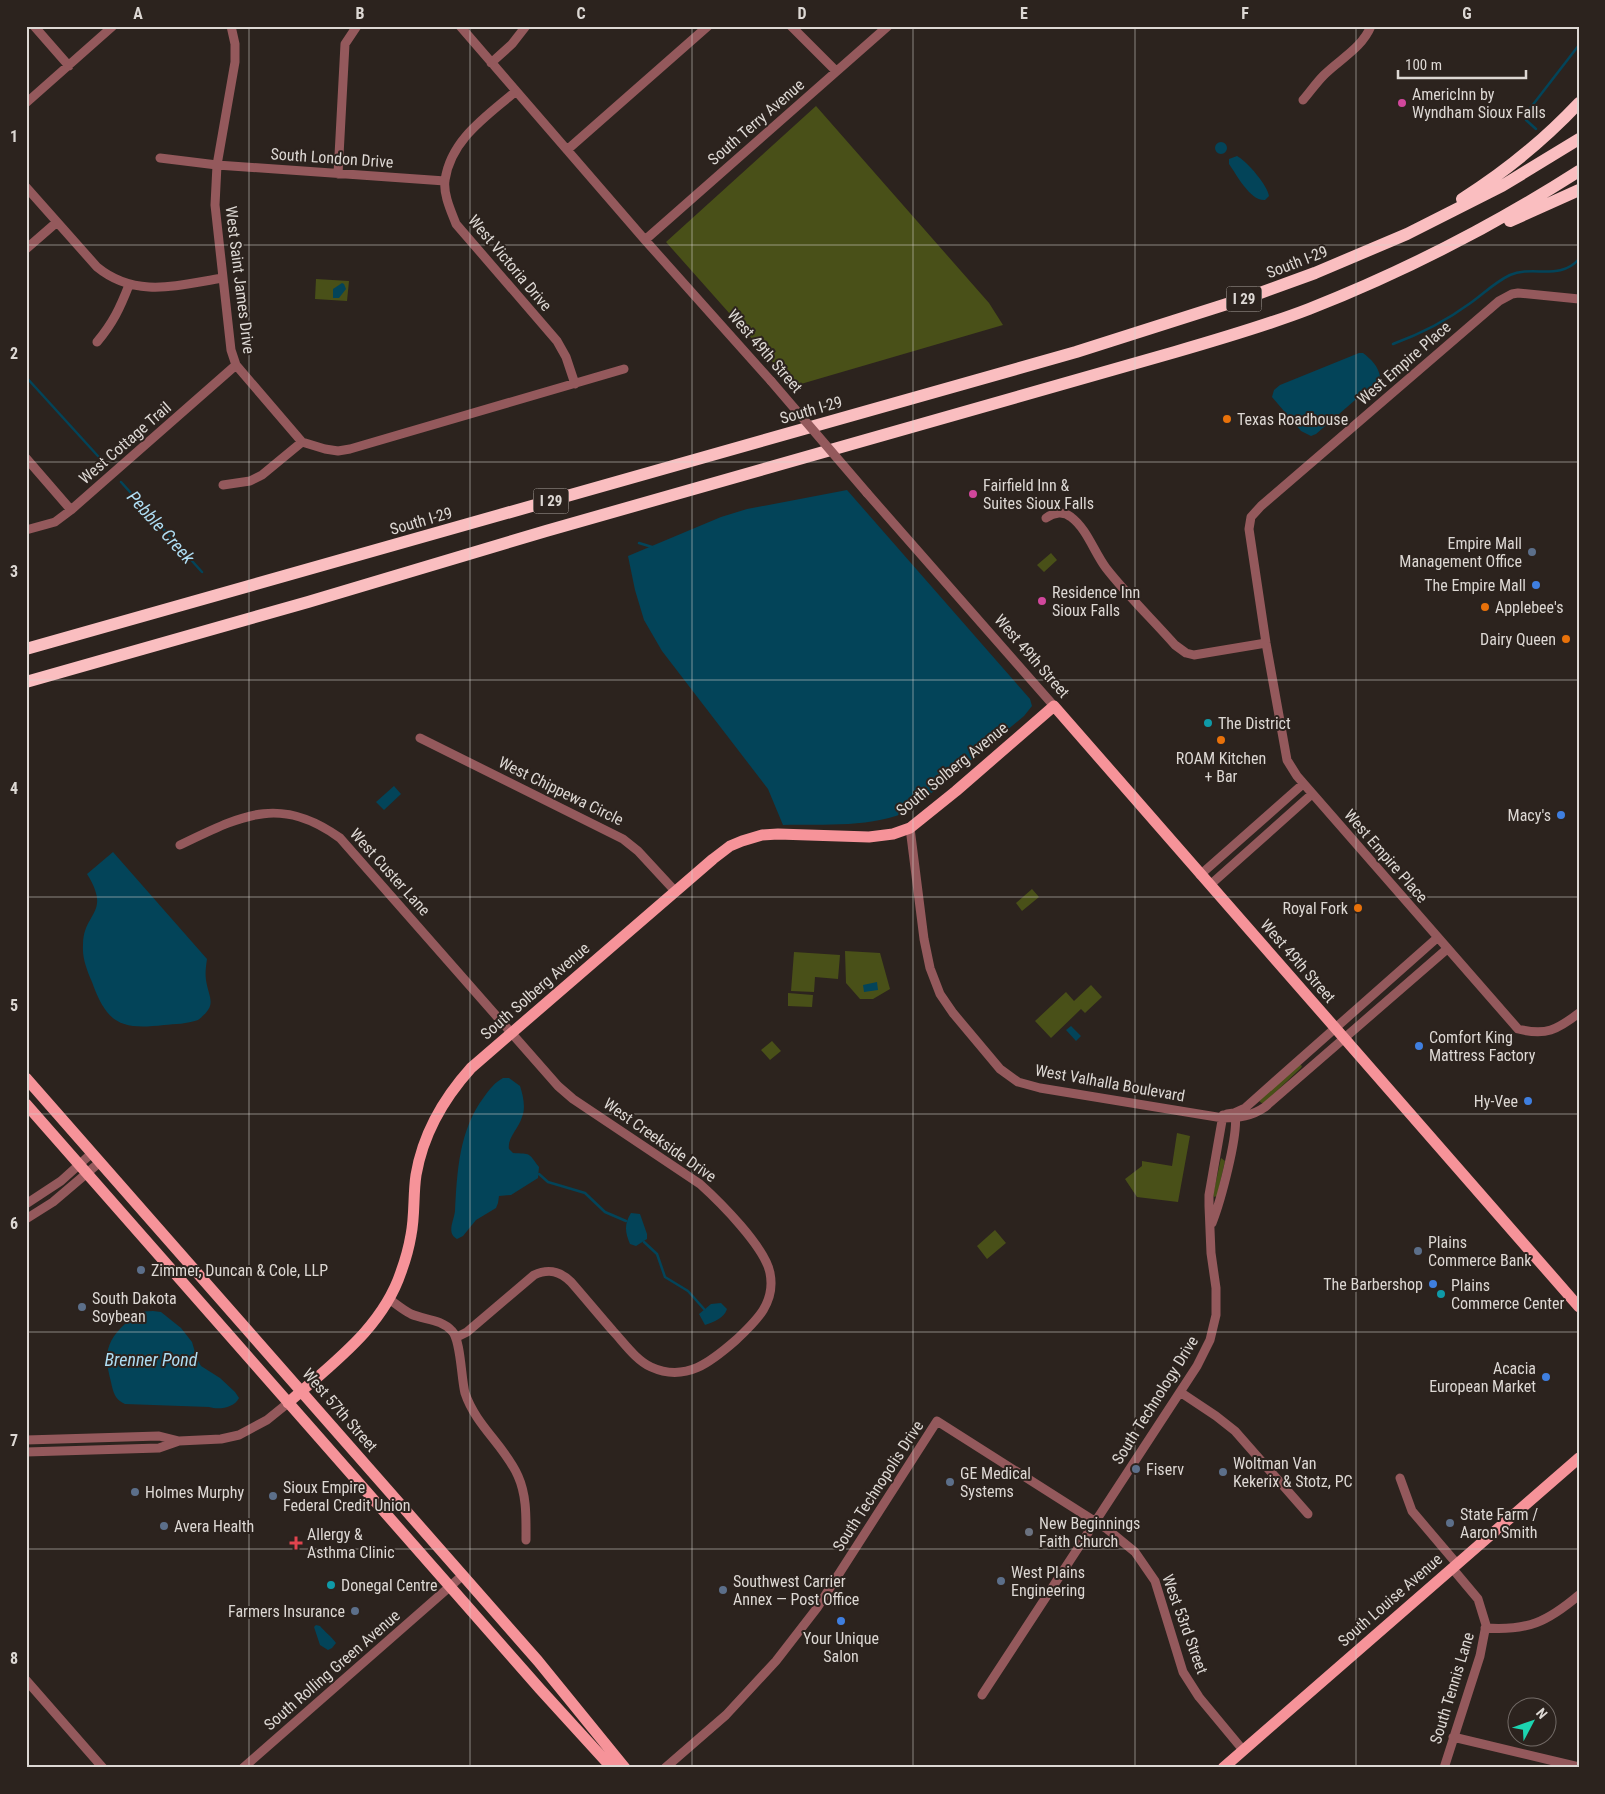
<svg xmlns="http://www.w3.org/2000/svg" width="1605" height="1794" font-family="'Roboto Condensed',sans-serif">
<rect width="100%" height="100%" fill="#2c231e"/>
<path fill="#495018" d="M 816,106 L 989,303 L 1003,325 L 794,386 L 666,242 Z
M 316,279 L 349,281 L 347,301 L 315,299 Z
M 1051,553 L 1057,560 L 1044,572 L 1037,565 Z
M 1032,889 L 1039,897 L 1022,911 L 1016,903 Z
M 845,951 L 880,953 L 890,989 L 873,999 L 860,999 L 846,983 Z
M 794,952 L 840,955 L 838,979 L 815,977 L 814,992 L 791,991 Z
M 1091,985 L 1102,997 L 1085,1013 L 1081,1009 L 1051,1038 L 1035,1021 L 1066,992 L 1074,1001 Z
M 788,993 L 813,995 L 812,1007 L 788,1006 Z
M 772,1041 L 781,1051 L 770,1060 L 761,1050 Z
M 1299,1064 L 1302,1066 L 1301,1068 L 1263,1104 L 1259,1101 Z
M 1177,1133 L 1190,1136 L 1178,1202 L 1137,1197 L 1125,1179 L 1142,1166 L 1142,1161 L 1172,1166 Z
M 1221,1158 L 1225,1161 L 1217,1196 L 1214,1197 L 1213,1195 Z
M 995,1230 L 1006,1243 L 987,1259 L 977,1246 Z"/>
<path fill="#034459" d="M1215 148a6 6 0 1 1 12 0a6 6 0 1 1-12 0Z
M 1237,156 C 1247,161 1268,186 1269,196 L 1265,200 C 1250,201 1237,175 1229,164 L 1229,159 Z
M 342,283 L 344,284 L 346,289 L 339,298 L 333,298 L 333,289 Z
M 1359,353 L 1363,353 C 1371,359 1379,367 1380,377 L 1377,381 L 1316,434 L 1311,436 L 1301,431 L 1272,397 L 1274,390 L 1280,385 Z
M 847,490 L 1030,699 L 1032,706 L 1024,716 L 911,810 C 874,828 824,824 783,825 L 768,789 L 662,651 L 644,620 L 635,590 L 628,556 L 721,517 L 747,509 Z
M 394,786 L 401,794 L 384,810 L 376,802 Z
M 113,852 L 207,959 C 206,966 205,973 206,980 C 209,999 218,1005 198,1020 C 187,1024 175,1024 164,1025 C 121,1030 107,1024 92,982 C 87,970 82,958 83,945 C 83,912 112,914 87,874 Z
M 877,982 L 878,990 L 864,992 L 863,985 Z
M 1071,1026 L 1081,1036 L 1076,1041 L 1066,1030 Z
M 503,1078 L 509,1078 L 520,1086 C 523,1095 526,1108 522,1117 C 519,1128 507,1138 509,1149 L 513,1153 C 531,1154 528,1152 539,1167 L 538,1178 L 511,1195 L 499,1196 L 498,1203 L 496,1208 L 476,1220 L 463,1236 L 457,1239 C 446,1233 454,1221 455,1211 C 457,1172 459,1130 484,1097 C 490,1089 494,1083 503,1078 Z
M 631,1213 L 640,1214 L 647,1234 L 647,1239 L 636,1246 L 630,1244 C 625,1232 624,1224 631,1213 Z
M 721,1303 L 727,1309 C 724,1318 714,1322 705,1325 L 699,1314 L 711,1304 Z
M 153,1311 L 161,1312 L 181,1328 L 192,1342 L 197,1359 L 201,1366 L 220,1378 L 235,1392 L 239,1398 C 234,1408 219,1410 209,1407 L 125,1404 C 115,1400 113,1392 111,1382 C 104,1356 105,1342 126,1323 C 135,1314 140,1311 153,1311 Z
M 316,1625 L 320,1626 C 325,1632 332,1637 336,1643 L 332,1648 L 328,1650 L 320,1645 L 314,1627 Z"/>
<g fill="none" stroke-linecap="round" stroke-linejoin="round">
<path stroke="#034459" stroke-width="2.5" d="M 1536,129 L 1526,120 L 1528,111 L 1579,45
M 1393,344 C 1420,334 1446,321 1469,304 C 1482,295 1495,282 1510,275 C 1533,265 1560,281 1579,259
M 26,377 L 107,466
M 121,482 L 202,572
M 639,543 L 652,547
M 539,1174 L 548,1182 L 585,1193 L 605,1212 L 626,1221
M 644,1242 L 657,1254 L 665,1277 L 688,1291 L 704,1309"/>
<path stroke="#94595c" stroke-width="9" d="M 34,26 L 69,66
M 231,26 L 235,44 L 235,62 L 217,165 L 215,205 L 231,350 L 236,365 L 302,442 L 325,449 L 338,451 L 350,449 L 624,369
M 460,26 L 645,240 L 771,381
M 791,26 L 836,71
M 491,63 L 512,44 L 526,26
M 516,91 C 487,116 451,139 445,180 C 443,194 451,211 456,224 L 557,341 L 566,357 L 575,384
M 1303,100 C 1310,92 1316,83 1324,75 C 1340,59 1362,48 1371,26
M 26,103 L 113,26
M 567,150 L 708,26
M 160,158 L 217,165 L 445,181
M 338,174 L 345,44 L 357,26
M 26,187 L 97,267 C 136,299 178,285 223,278
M 645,240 L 888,26
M 26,249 L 57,222
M 1579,299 L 1518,293 L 1512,294 L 1499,301 L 1261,506 L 1251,517 L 1249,529 L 1266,643 L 1287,760 L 1297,776 L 1518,1029 C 1546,1036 1557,1030 1579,1013
M 97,342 C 113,323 120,308 129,285
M 26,458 L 71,510
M 223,485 L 250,481 L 262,475 L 302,442
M 867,493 L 1054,706
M 1046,518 C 1054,512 1064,511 1071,517 C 1087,529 1094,552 1106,568 C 1127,595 1152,619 1175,645 L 1186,653 L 1194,655 L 1266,643
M 26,530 L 55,522 L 71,510 L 236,365
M 420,738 L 623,839 L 638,851 L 675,891
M 910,828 L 924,939 L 930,968 L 940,994 L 953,1013 L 1000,1069 L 1018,1082 L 1040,1088 L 1223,1118 C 1239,1118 1252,1116 1265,1107 L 1447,949
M 180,845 C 241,816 279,794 340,838 L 558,1086 L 573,1099 L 700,1184 C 720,1202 765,1247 770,1273 C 776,1303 756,1321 736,1340 C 712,1361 686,1383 651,1367 C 636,1360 625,1344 613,1331 C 599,1315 585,1298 571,1282 C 560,1271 549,1268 534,1275 L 467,1332 L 457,1337
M 1200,875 L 1303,784
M 1210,885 L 1312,794
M 1227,1114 L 1234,1113 L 1245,1108 L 1437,938
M 26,1204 L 61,1181 L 92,1153
M 26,1219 L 53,1202 L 100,1162
M 1212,1223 C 1220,1203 1239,1134 1235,1114
M 389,1299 C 396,1304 403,1310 411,1314 C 425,1320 441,1319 452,1331 C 461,1340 461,1378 465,1393 C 476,1426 505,1446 518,1476 C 527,1496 526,1518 526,1540
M 1180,1392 L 1216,1416 L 1235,1431 L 1308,1514
M 26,1440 L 159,1436 L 179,1441
M 26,1452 L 159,1448 L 179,1441 L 221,1439 L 239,1435 L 267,1420 L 288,1403
M 1400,1478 L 1412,1511 L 1457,1564
M 1485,1628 C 1528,1631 1547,1622 1579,1595
M 26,1680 L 103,1768
M 982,1695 L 1197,1366 L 1210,1340 L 1216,1315 L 1216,1288 L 1211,1253 L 1209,1206 L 1209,1195 L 1223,1115
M 1453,1737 L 1579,1767
M 243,1768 L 463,1575
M 665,1768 L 726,1715 L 776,1661 L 817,1608 L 937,1421 L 1107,1529 L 1135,1552 L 1155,1581 L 1183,1672 L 1199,1697 L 1243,1750
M 1444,1768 L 1480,1656 L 1486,1625 L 1478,1599 L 1452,1568"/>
<path stroke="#f69399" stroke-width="11" d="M 26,1078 L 538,1661 L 625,1768
M 26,1104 L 540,1689 L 612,1768
M 288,1403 C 331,1364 382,1329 401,1272 C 405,1261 409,1247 411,1235 C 415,1215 413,1195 416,1175 C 423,1134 444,1098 471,1068 L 713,859 L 730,846 L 742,841 L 762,835 L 778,834 L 869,837 L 893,834 L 910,828 L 956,791 L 1054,706 L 1579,1307
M 1223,1768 L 1579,1458"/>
<path stroke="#fabec0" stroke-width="12" d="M 1462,199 C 1505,172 1544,140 1579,103
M 1510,221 L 1579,190
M 26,649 L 1076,352 L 1252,296 L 1315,273 L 1407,234 L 1502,186 L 1579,139
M 26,682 L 308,602 L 546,531 L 1175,352 C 1220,339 1265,326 1309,309 C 1403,272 1493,226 1579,171"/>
<path stroke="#94595c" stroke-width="9" d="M 771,381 L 867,493"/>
</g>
<path fill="none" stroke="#ddd8d4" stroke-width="1" stroke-opacity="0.55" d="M 249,26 L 249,1768M 470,26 L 470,1768M 692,26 L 692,1768M 913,26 L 913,1768M 1135,26 L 1135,1768M 1356,26 L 1356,1768M 26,245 L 1579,245M 26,462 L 1579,462M 26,680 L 1579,680M 26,897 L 1579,897M 26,1114 L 1579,1114M 26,1332 L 1579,1332M 26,1549 L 1579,1549"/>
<g fill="#d1479c" stroke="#2c231e" stroke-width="2">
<circle cx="1402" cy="103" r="5"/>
<circle cx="973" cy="494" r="5"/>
<circle cx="1042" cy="601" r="5"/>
</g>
<g fill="#e8710a" stroke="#2c231e" stroke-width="2">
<circle cx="1227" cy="419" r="5"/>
<circle cx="1485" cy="607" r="5"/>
<circle cx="1566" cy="639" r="5"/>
<circle cx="1221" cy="740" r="5"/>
<circle cx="1358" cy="908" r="5"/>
</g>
<g fill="#5c6f8a" stroke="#2c231e" stroke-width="2">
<circle cx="1532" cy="552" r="5"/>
<circle cx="1418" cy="1251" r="5"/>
<circle cx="141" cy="1270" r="5"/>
<circle cx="82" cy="1307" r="5"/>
<circle cx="1136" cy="1469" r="5"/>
<circle cx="1223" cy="1472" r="5"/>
<circle cx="950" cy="1482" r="5"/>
<circle cx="135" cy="1492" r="5"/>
<circle cx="273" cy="1496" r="5"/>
<circle cx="1450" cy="1523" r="5"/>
<circle cx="164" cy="1526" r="5"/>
<circle cx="1001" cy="1581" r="5"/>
<circle cx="723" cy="1590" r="5"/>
<circle cx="355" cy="1611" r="5"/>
</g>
<g fill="#3f7fe0" stroke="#2c231e" stroke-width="2">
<circle cx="1536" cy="585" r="5"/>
<circle cx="1561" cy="815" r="5"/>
<circle cx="1419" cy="1046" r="5"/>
<circle cx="1528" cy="1101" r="5"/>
<circle cx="1433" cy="1284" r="5"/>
<circle cx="1546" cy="1377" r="5"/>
<circle cx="841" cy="1621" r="5"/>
</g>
<g fill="#0f9aa8" stroke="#2c231e" stroke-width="2">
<circle cx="1208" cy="723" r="5"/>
<circle cx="1441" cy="1294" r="5"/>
<circle cx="331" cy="1585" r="5"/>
</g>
<circle fill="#6b7280" stroke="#2c231e" stroke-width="2" cx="1029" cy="1532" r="5"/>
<path fill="#e0444e" stroke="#2c231e" stroke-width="2" d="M293.5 1535.5h5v5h5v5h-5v5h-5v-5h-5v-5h5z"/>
<g text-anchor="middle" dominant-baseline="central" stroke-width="4" stroke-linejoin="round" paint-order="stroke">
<g fill="#2c231e" stroke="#a8a29d" stroke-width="1">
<rect x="1226.5" y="286.5" width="35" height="25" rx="4"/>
<rect x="533.5" y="488.5" width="35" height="25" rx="4"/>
</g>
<g font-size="15" font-weight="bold" fill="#ddd8d4">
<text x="1244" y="299">I 29</text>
<text x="551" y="501">I 29</text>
</g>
<g font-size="16" fill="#ddd8d4" stroke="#2c231e" text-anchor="start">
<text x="1412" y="94">AmericInn by<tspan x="1412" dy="18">Wyndham Sioux Falls</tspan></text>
<text x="1237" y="419">Texas Roadhouse</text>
<text x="983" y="485">Fairfield Inn &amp;<tspan x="983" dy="18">Suites Sioux Falls</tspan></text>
<text x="1522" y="543" text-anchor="end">Empire Mall<tspan x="1522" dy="18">Management Office</tspan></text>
<text x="1526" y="585" text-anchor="end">The Empire Mall</text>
<text x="1052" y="592">Residence Inn<tspan x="1052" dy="18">Sioux Falls</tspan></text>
<text x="1495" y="607">Applebee's</text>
<text x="1556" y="639" text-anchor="end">Dairy Queen</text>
<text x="1218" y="723">The District</text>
<text x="1221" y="758" text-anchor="middle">ROAM Kitchen<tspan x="1221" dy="18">+ Bar</tspan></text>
<text x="1551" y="815" text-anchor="end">Macy's</text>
<text x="1348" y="908" text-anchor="end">Royal Fork</text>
<text x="1429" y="1037">Comfort King<tspan x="1429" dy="18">Mattress Factory</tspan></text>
<text x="1518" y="1101" text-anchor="end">Hy-Vee</text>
<text x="1428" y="1242">Plains<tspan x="1428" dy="18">Commerce Bank</tspan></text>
<text x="151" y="1270">Zimmer, Duncan &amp; Cole, LLP</text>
<text x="1423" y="1284" text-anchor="end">The Barbershop</text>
<text x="1451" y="1285">Plains<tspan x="1451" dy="18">Commerce Center</tspan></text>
<text x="92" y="1298">South Dakota<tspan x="92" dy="18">Soybean</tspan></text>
<text x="1536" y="1368" text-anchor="end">Acacia<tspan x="1536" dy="18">European Market</tspan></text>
<text x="1233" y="1463">Woltman Van<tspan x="1233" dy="18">Kekerix &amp; Stotz, PC</tspan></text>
<text x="1146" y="1469">Fiserv</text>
<text x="960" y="1473">GE Medical<tspan x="960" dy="18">Systems</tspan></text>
<text x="283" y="1487">Sioux Empire<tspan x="283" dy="18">Federal Credit Union</tspan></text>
<text x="145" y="1492">Holmes Murphy</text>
<text x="1460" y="1514">State Farm /<tspan x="1460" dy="18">Aaron Smith</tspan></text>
<text x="1039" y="1523">New Beginnings<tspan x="1039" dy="18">Faith Church</tspan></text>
<text x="174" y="1526">Avera Health</text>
<text x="307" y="1534">Allergy &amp;<tspan x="307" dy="18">Asthma Clinic</tspan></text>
<text x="1011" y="1572">West Plains<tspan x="1011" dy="18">Engineering</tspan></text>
<text x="733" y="1581">Southwest Carrier<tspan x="733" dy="18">Annex — Post Office</tspan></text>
<text x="341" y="1585">Donegal Centre</text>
<text x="345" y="1611" text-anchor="end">Farmers Insurance</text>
<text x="841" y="1638" text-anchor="middle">Your Unique<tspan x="841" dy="18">Salon</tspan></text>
</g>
<g font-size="16" fill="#ddd8d4" stroke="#2c231e">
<text transform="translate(756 122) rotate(-41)">South Terry Avenue</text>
<text transform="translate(332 158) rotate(4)">South London Drive</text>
<text transform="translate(1297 262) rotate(-21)">South I-29</text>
<text transform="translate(510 263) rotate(50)">West Victoria Drive</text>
<text transform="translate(240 280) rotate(83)">West Saint James Drive</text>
<text transform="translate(765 351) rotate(49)">West 49th Street</text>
<text transform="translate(1404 363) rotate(-41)">West Empire Place</text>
<text transform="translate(811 410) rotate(-16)">South I-29</text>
<text transform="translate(125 443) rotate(-41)">West Cottage Trail</text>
<text transform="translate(421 521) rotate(-16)">South I-29</text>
<text transform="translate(1032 656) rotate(49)">West 49th Street</text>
<text transform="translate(952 769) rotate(-39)">South Solberg Avenue</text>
<text transform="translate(561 791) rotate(26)">West Chippewa Circle</text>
<text transform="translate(1386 856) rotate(49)">West Empire Place</text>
<text transform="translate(390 872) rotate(48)">West Custer Lane</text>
<text transform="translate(1298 961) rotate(49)">West 49th Street</text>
<text transform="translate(535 991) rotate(-41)">South Solberg Avenue</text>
<text transform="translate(1110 1083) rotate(10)">West Valhalla Boulevard</text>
<text transform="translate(660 1140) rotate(35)">West Creekside Drive</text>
<text transform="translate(1155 1400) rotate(-58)">South Technology Drive</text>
<text transform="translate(340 1410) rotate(49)">West 57th Street</text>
<text transform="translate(878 1486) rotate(-57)">South Technopolis Drive</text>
<text transform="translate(1390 1600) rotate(-41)">South Louise Avenue</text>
<text transform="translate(1185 1624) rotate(70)">West 53rd Street</text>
<text transform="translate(332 1670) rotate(-41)">South Rolling Green Avenue</text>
<text transform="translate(1452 1688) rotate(-73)">South Tennis Lane</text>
</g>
<g font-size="18" font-style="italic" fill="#afdef4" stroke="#2c231e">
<text transform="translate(161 527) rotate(48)">Pebble Creek</text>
<text x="151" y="1359">Brenner Pond</text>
</g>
</g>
<rect width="1605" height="1794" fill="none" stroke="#2c231e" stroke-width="55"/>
<g transform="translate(1532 1722) rotate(49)"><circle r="24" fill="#2c231e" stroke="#736b67"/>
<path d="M0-4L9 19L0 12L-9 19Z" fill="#1cd5b1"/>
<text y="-8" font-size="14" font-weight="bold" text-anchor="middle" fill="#ddd8d4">N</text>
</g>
<path d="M1398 70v8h128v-8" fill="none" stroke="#ddd8d4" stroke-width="2.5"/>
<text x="1405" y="70" font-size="15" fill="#ddd8d4" stroke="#2c231e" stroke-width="4" paint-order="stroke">100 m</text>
<rect x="28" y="28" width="1550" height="1738" fill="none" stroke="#ddd8d4" stroke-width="2"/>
<g font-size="16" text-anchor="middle" font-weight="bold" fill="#ddd8d4">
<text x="138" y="19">A</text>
<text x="360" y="19">B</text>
<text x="581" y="19">C</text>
<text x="802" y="19">D</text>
<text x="1024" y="19">E</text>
<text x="1245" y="19">F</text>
<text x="1467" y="19">G</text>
<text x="14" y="142">1</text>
<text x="14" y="359">2</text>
<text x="14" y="577">3</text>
<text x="14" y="794">4</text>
<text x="14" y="1011">5</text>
<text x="14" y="1229">6</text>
<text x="14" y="1446">7</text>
<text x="14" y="1664">8</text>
</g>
</svg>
